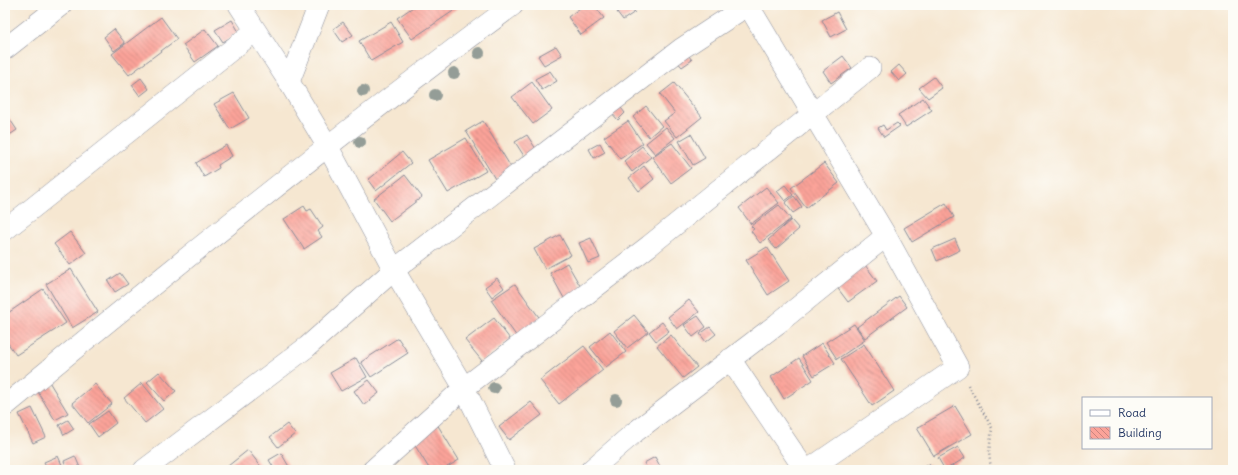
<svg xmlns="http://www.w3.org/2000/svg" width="1238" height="475" font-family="Delius,sans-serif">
<defs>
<pattern id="building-back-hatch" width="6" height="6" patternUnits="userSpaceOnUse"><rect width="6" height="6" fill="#fba399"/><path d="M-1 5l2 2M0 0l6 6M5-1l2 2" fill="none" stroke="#ca8580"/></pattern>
</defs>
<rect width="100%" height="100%" fill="#fdfcf7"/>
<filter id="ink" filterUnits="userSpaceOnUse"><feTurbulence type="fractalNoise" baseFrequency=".025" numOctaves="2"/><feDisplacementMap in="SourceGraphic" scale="8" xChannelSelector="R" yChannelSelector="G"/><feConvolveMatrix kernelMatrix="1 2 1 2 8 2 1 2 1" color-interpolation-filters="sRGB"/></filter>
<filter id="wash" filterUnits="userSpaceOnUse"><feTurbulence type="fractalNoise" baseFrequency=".012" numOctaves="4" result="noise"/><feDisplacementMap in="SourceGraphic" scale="16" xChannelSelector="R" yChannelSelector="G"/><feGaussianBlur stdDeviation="0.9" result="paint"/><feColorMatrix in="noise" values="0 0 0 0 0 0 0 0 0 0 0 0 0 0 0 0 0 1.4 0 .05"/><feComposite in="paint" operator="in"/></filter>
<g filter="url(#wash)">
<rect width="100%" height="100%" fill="#f6e7d1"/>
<g id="blocks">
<path fill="url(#building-back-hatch)" d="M 416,5 L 462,5 L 412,39 L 397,18 Z
M 584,5 L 594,5 L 604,18 L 581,35 L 568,17 Z
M 627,5 L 630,5 L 635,12 L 623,20 L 617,12 Z
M 837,12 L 846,29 L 831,37 L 822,20 Z
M 161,17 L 177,39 L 129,75 L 112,54 Z
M 232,20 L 239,32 L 223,42 L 215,30 Z
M 343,22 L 353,35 L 342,42 L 333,29 Z
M 391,22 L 403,42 L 371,61 L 359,41 Z
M 114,29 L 125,43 L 114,51 L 104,37 Z
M 205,29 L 218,46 L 195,62 L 183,45 Z
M 556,46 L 562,55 L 544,65 L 538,56 Z
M 685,51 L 692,60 L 682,67 L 675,59 Z
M 843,56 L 852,68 L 831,83 L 823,71 Z
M 899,65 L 907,74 L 899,81 L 891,72 Z
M 550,71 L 557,81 L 542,90 L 535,79 Z
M 934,77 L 942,88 L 928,98 L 919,88 Z
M 141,78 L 149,89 L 140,96 L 132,85 Z
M 532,82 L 552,110 L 533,124 L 512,97 Z
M 674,83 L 702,117 L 677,137 L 664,121 L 675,113 L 660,94 Z
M 234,93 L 249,118 L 230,129 L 214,104 Z
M 923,98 L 932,110 L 906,127 L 898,115 Z
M 618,104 L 625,113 L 618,120 L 610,111 Z
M 646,106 L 662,126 L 649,137 L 633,117 Z
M 5,112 L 17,130 L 5,138 Z
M 483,121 L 512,169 L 495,179 L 466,131 Z
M 628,121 L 643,143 L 620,159 L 604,137 Z
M 897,123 L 900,126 L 884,137 L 878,128 L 883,125 L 886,130 Z
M 666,127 L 675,138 L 655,154 L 646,143 Z
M 691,134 L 705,158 L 693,165 L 679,141 Z
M 527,135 L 536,149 L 524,156 L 515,142 Z
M 466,138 L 486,171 L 448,193 L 428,160 Z
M 600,143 L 605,152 L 594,158 L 589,149 Z
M 672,143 L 691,168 L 671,183 L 652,157 Z
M 226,145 L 232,156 L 218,165 L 219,168 L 204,177 L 196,163 Z
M 642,146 L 651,157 L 632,172 L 624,161 Z
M 402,152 L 411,163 L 376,191 L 368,180 Z
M 824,163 L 839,183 L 806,208 L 791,188 Z
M 644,166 L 654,179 L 639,191 L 629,178 Z
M 405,175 L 422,197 L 390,221 L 374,199 Z
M 785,185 L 793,195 L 785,201 L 777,191 Z
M 766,187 L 779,203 L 751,224 L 739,208 Z
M 794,196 L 802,207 L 793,213 L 785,203 Z
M 946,203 L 954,217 L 912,242 L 904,228 Z
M 779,205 L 791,219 L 760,243 L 751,231 L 754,229 L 751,226 Z
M 304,206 L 307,211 L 311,209 L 323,227 L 318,231 L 322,237 L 304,249 L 284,219 Z
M 791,220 L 799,229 L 776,249 L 768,240 Z
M 70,232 L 86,253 L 70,265 L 54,244 Z
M 560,235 L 571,255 L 545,269 L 534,249 Z
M 591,238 L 600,258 L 588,263 L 579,243 Z
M 955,239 L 960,250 L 937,261 L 932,249 Z
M 767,247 L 789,281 L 768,295 L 746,260 Z
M 862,261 L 877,281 L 848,302 L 833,282 Z
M 567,263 L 583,291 L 565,300 L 550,273 Z
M 71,269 L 98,312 L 72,328 L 46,284 Z
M 120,273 L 128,284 L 115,292 L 108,281 Z
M 497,278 L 504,288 L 492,297 L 485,287 Z
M 515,284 L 541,320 L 517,337 L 491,300 Z
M 43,289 L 66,323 L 16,355 L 5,339 L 5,315 Z
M 899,296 L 907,307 L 865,338 L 857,327 Z
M 689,300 L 699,312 L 677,329 L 668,317 Z
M 634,315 L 648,332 L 627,348 L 614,331 Z
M 698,316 L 706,327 L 693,337 L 684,325 Z
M 494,318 L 510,339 L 482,361 L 465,340 Z
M 662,322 L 669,331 L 656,341 L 649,332 Z
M 854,324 L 865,340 L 837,359 L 826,342 Z
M 710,327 L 716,334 L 706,342 L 700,334 Z
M 610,331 L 626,352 L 606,367 L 590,347 Z
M 671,335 L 697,367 L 683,378 L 657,346 Z
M 398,338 L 408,353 L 371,377 L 361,362 Z
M 822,343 L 835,363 L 814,376 L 802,356 Z
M 864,344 L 894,391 L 872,406 L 841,359 Z
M 584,346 L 603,370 L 559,404 L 540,380 Z
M 356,358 L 367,377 L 341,391 L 330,373 Z
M 799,358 L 813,380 L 784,399 L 771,377 Z
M 159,372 L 176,391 L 164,401 L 147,382 Z
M 48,380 L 68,413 L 55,420 L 35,387 Z
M 369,380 L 379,393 L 364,405 L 354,391 Z
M 142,383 L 163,409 L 145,423 L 124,398 Z
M 95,384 L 112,404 L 88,423 L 72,403 Z
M 531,402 L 542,415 L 509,440 L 499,427 Z
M 955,406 L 972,434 L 934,456 L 917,428 Z
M 32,408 L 46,437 L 33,443 L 19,414 Z
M 108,411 L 116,423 L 98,437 L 89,424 Z
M 68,420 L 74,429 L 64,435 L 59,425 Z
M 287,424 L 295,434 L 278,447 L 270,437 Z
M 437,424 L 459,460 L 442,470 L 430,470 L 411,439 Z
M 958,447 L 965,458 L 945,470 L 938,458 Z
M 248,450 L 262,468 L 260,470 L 223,470 Z
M 281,453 L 291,470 L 275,470 L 269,460 Z
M 58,456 L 62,465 L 48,470 L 44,462 Z
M 75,456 L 81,470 L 68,470 L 64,461 Z
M 655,457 L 662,470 L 648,470 L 644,463 Z
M 929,464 L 932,470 L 919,470 Z"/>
</g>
</g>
<g filter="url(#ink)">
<use href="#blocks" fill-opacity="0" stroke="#888b98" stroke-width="1"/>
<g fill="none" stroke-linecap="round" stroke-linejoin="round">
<g stroke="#888b98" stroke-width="22">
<path id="street" d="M 239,5 L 289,82 L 328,147 L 394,270 L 464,388 L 505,470
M 748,5 L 886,236 L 958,367 L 808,470
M 5,49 L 61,5
M 289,82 L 319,5
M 5,230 L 255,31
M 730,359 L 805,470
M 5,406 C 171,269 339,134 513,5
M 144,470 L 307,347 L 394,270 L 557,144 L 681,49 L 748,5
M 373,470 L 464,388 L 649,246 L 870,68
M 591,470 L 635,432 L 777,324 L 886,236"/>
</g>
<path stroke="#888b98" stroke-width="2.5" stroke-dasharray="1 3" stroke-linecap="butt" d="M 968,385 L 992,428 L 989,452 L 991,470"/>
<use href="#street" stroke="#fff" stroke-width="21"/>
</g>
<g fill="#949d97">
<circle cx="479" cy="53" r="6"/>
<circle cx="454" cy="73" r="6"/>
<circle cx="363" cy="91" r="6"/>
<circle cx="435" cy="95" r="6"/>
<circle cx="360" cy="142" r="6"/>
<circle cx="494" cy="388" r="6"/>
<circle cx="616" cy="400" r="6"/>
</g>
</g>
<rect width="1238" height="475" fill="none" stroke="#fdfcf7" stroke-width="20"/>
<rect x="1082" y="397" width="130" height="52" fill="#fdfcf7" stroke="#a3aaba"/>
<rect x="1090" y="410" width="20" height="6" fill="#ffffff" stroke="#a3aaba"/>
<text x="1118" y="417" font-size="12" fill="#1b2f5e">Road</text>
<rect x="1090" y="427" width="20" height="12" fill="url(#building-back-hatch)" stroke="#a3aaba"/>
<text x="1118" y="437" font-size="12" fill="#1b2f5e">Building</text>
</svg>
